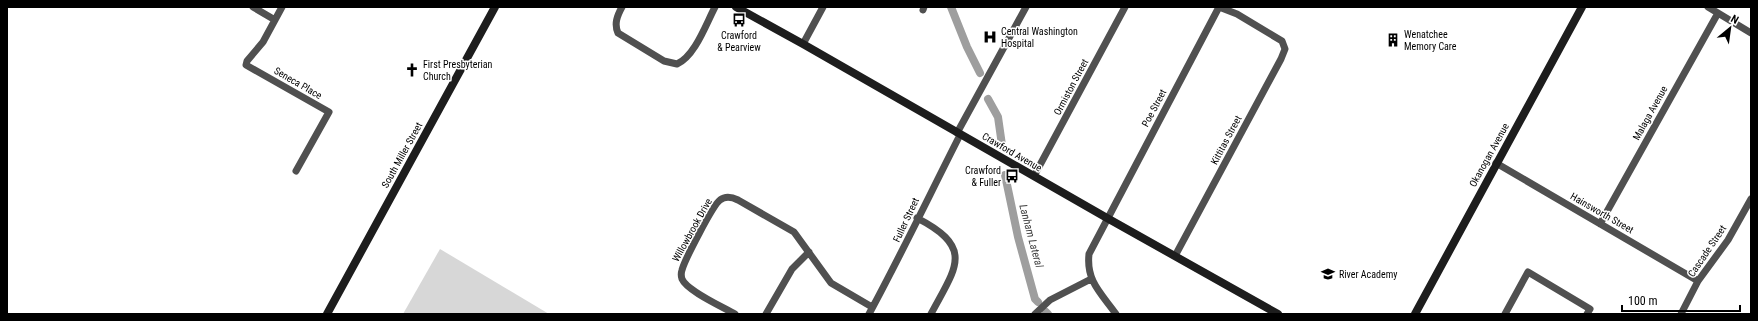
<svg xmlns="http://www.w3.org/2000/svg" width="1758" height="321" font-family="'Roboto Condensed',sans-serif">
<rect width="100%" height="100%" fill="#fff"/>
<path fill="#d7d7d7" d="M 440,249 L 549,314 L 403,314 Z"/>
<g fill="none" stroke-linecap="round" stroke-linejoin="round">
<path stroke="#9e9e9e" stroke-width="8" d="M 951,7 L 967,47 L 980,73
M 988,99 L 998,117 L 1002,145
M 1005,175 L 1018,237 L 1035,299 L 1038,302
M 1046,312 L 1048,314"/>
<path stroke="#505050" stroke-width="7" d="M 253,7 L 275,20
M 282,7 L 263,42 L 247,61 L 246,65 L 329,112 L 296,171
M 622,7 C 617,16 614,24 618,33 L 664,61 L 677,64 C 695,56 706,24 715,7
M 1708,7 L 1751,33
M 923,10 L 924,7
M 803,44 L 823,7
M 957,133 L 1026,7
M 1496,163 L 1698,281
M 1034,176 L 1125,7
M 917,218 C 975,248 956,267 931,314
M 1600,224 L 1718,13
M 1175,256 L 1281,59 L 1285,49 L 1282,41 L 1237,14 L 1219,7
M 735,314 C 723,307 687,291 682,279 C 681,276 681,273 682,270 C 685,259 713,205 720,200 C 725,196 732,197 738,200 L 794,232 L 831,283 L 872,307
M 766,314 L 792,269 L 809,252
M 869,314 C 901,255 930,194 960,135
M 1035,314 L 1050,300 L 1091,279
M 1116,314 C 1101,293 1086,281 1089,254 L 1219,7
M 1505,314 L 1528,272 L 1590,309 L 1587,314
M 1681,314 L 1698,281 L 1728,240 L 1751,199"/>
<path stroke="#1d1d1d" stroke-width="8" d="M 736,7 L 803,44 L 1107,218 L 1278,314
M 327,314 L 495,7
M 1415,314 L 1582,7"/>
</g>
<defs>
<g id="bus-bare" transform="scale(1.08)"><path d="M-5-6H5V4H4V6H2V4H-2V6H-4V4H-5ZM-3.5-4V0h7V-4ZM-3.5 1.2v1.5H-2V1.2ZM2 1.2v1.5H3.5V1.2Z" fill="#000" stroke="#fff" stroke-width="2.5" paint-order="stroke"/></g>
<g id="hospital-bare" transform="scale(1.08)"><path d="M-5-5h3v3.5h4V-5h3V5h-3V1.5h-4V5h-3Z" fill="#000" stroke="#fff" stroke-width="2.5" paint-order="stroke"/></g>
<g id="building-bare" transform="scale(1.08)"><path d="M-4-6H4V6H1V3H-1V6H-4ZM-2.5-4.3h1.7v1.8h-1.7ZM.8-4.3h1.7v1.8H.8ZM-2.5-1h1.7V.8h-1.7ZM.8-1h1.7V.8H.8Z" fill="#000" stroke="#fff" stroke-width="2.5" paint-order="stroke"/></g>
<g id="church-bare" transform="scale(1.08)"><path d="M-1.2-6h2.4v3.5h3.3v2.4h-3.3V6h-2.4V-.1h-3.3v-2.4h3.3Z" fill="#000" stroke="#fff" stroke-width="2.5" paint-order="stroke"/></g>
<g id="school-bare" transform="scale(1.08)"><path d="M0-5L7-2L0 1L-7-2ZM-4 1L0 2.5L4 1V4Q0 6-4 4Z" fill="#000" stroke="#fff" stroke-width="2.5" paint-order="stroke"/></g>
</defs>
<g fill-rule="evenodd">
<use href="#bus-bare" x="739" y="20"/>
<use href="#hospital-bare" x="990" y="37"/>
<use href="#building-bare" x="1393" y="40"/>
<use href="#church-bare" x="412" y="70"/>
<use href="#bus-bare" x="1012" y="176"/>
<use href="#school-bare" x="1328" y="274"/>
</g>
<g text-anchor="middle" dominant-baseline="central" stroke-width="3" stroke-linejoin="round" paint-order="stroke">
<g font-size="10" fill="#000" stroke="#fff" text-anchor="start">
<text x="1001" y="31">Central Washington<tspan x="1001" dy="12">Hospital</tspan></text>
<text x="1404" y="34">Wenatchee<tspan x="1404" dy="12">Memory Care</tspan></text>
<text x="739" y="35" text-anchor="middle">Crawford<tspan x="739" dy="12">&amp; Pearview</tspan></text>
<text x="423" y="64">First Presbyterian<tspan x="423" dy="12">Church</tspan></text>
<text x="1001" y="170" text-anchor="end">Crawford<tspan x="1001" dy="12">&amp; Fuller</tspan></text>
<text x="1339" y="274">River Academy</text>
</g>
<g font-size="10" fill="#000" stroke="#fff">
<text transform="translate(298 83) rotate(30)">Seneca Place</text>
<text transform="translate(1071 87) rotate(-62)">Ormiston Street</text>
<text transform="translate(1154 108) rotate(-62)">Poe Street</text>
<text transform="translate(1650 113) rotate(-61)">Malaga Avenue</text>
<text transform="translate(1226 140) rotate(-62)">Kittitas Street</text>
<text transform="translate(1012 152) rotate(30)">Crawford Avenue</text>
<text transform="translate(402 155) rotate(-61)">South Miller Street</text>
<text transform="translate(1489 155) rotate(-61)">Okanogan Avenue</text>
<text transform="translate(1602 213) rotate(30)">Hainsworth Street</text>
<text transform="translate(906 220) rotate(-65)">Fuller Street</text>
<text transform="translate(692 230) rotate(-61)">Willowbrook Drive</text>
<text transform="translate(1707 251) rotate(-56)">Cascade Street</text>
</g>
<g font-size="11" font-style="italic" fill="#3f3f3f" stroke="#fff">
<text transform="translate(1031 236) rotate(75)">Lanham Lateral</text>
</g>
</g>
<rect width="1758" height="321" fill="none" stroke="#000000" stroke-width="16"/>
<g transform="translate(1730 28) rotate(29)" stroke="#ffffff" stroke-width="3" paint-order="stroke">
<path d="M0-3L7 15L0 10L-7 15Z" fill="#000000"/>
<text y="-6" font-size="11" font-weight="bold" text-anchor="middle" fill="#000000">N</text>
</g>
<path d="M1622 305v6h118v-6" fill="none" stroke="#000000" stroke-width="2"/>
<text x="1628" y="305" font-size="12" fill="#000000" stroke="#ffffff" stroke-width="3" paint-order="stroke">100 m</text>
</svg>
